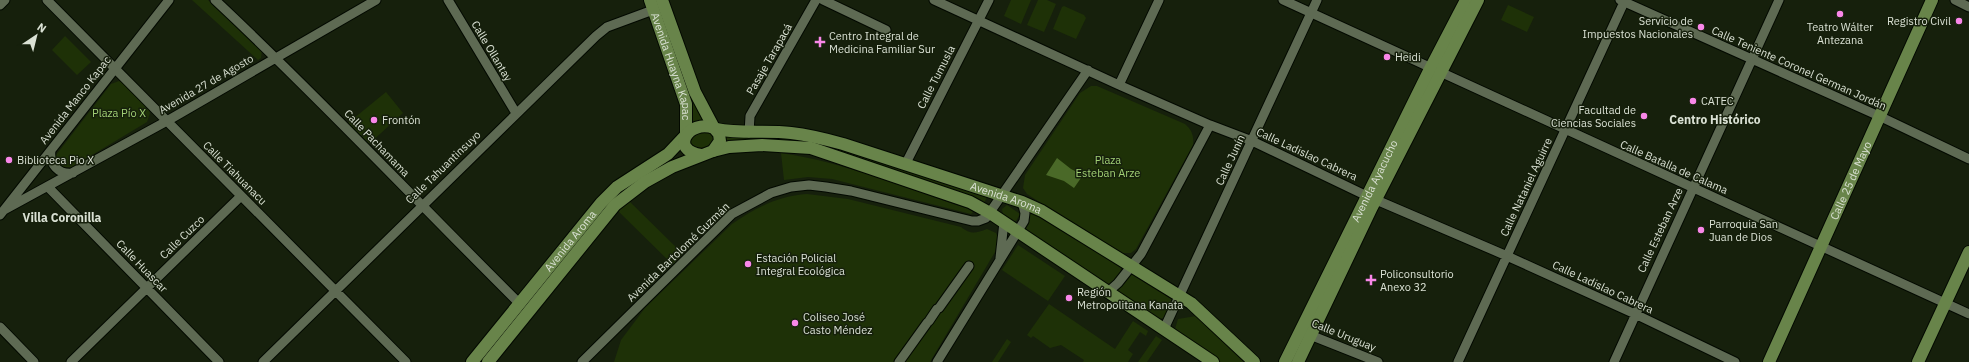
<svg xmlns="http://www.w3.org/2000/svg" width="1969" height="362" font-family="'IBM Plex Sans',sans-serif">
<rect width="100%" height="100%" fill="#16200c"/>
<path fill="#1e3107" d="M 192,0 L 208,0 L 262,50 L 261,58 L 258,60 Z
M 657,0 L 706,121 L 691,124 Z
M 1011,0 L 1031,0 L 1021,24 L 1004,16 Z
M 1038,0 L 1047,0 L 1056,4 L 1044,32 L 1027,25 Z
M 1508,5 L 1534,17 L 1527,32 L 1501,20 Z
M 1064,6 L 1084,15 L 1086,18 L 1076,39 L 1053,29 L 1062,7 Z
M 65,36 L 91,62 L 77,75 L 52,50 Z
M 119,81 L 123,83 L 148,108 L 150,113 L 147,122 L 72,167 L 62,168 L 54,160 L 56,155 L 111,84 Z
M 1091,86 L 1097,86 L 1185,124 C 1192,130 1194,136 1193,145 L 1136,249 L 1131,253 L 1119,253 L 1027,194 L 1023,188 L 1025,175 L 1080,93 Z
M 386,92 L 403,113 L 369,144 L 348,123 Z
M 705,131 L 711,132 L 715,141 C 707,148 701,150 691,145 L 690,140 L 693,135 Z
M 725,136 L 735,138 L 781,137 L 827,145 L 987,197 L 984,203 L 969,195 L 828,149 L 726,145 Z
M 781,153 C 845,162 907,189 969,209 L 973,212 L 971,214 L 832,179 L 808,177 L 784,180 Z
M 807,194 L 848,199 L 961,227 C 971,235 976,233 987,229 L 996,233 L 999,240 L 995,252 L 930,362 L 614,362 L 621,340 L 645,308 L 732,224 C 755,208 778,196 807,194 Z
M 627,199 L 683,254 L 673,265 L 616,209 Z
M 1007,205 L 1020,214 L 1016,221 L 1013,222 L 1003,215 L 1002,209 Z
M 1030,212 L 1041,216 L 1121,268 C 1120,276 1114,285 1105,284 L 1024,230 L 1029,223 Z
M 1018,245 L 1065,276 L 1048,301 L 1002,270 Z
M 1131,274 L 1173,300 L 1164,318 L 1158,319 L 1116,290 Z
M 1049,304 L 1115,349 L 1133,321 L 1148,331 L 1146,336 L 1140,332 L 1128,350 L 1133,354 L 1128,362 L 1083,362 L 1084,360 L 1061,345 L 1050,348 L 1033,336 L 1031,338 L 1027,335 Z
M 1196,316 L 1244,362 L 1221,362 L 1175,329 L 1178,319 Z
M 1156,336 L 1162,340 L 1147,362 L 1138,362 Z
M 1007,339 L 1011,342 L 998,362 L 992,362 Z"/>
<path fill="#4a6928" d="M 1057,158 L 1071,169 L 1083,175 L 1074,188 L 1064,181 L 1046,175 Z"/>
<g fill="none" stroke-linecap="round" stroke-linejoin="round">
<g stroke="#030900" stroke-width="11">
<path id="minor" d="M 47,0 L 406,362
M 215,0 C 320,98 418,203 520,304
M 448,0 L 516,113
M 823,0 L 886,30
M 934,0 L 1119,85 L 1210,125 L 1252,141 L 1367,196 L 1507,256 L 1635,314 L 1735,362
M 1283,0 L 1969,314
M 1620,0 L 1879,116 L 1969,159
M 1955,0 L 1969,7
M 0,5 L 5,0
M 1119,85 L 1159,0
M 749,133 L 750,116 L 816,0
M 51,150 C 49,164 58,175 73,173
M 905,165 L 989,0
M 48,187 L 219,362
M 4,210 L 167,121 L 376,0
M 0,215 L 169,0
M 1000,258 L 1004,222
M 1108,292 L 1118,283 L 1141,254 L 1210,125
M 939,308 L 969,266
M 929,321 L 937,309
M 0,327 L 34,362
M 1164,329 L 1317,0
M 1305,333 L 1378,362
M 71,362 L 241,196
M 263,362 L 596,36 L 607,27 L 653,10
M 582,362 L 732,214 L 771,193 L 791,187 L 809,185 L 826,187 L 851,191 L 972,221 L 978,221 L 986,218 L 1088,70
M 899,362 L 927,323
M 937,362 L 1024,221 L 1025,213 L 1022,202
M 1458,362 L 1625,0
M 1614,362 L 1779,0"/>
</g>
<g stroke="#030900" stroke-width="14">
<g id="major">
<path id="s1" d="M 650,0 L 686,104 L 686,135"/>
<path d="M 662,0 L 695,92 L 714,128"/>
<path id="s2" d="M 716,129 C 741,134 766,130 791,133 C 809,135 825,139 843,144 L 1022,202 L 1042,211 L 1191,303 L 1254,362"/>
<path d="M 713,151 L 729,147 L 762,145 L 811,148 L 970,202 L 990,213 L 1213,362"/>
<path id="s3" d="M 472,362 L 601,203 L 617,187 L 668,154 L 684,137"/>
<path d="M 488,362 L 615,205 L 645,182 L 672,167 L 713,151 L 720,141 L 719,134 L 714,128 C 688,119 669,150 701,155"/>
<path id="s4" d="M 1285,362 L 1428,73 L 1466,0"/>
<path d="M 1298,362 L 1372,207 L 1478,0"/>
<path id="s5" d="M 1769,362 L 1932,0"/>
<path d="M 1918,362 L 1969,252"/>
</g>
</g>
<use href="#minor" stroke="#5e6a53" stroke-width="9"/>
<use href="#major" stroke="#68844a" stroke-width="12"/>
</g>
<g fill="#f987e9" stroke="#16200c" stroke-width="1.5">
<circle cx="1840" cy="14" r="4"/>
<circle cx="1959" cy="21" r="4"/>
<circle cx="1701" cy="27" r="4"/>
<path d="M818 36h4v4h4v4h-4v4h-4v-4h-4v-4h4z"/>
<circle cx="1387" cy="57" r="4"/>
<circle cx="1693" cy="101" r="4"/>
<circle cx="1644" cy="116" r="4"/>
<circle cx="374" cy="120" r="4"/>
<circle cx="9" cy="160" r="4"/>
<circle cx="1701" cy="230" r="4"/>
<circle cx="748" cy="264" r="4"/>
<path d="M1369 274h4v4h4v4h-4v4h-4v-4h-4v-4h4z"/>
<circle cx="1069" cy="298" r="4"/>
<circle cx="795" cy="323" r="4"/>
</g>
<g text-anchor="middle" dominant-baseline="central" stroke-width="3" stroke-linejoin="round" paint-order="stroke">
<g font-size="11" fill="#dae1d4" stroke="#16200c" text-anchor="start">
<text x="1693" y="21" text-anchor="end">Servicio de<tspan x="1693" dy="13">Impuestos Nacionales</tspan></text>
<text x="1951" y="21" text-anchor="end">Registro Civil</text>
<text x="1840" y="27" text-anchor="middle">Teatro Wálter<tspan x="1840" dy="13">Antezana</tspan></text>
<text x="829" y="36">Centro Integral de<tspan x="829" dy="13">Medicina Familiar Sur</tspan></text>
<text x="1395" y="57">Heidi</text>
<text x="1701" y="101">CATEC</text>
<text x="1636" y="110" text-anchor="end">Facultad de<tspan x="1636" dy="13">Ciencias Sociales</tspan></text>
<text x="382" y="120">Frontón</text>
<text x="17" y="160">Biblioteca Pio X</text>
<text x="1709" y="224">Parroquia San<tspan x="1709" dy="13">Juan de Dios</tspan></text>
<text x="756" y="258">Estación Policial<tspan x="756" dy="13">Integral Ecológica</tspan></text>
<text x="1380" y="274">Policonsultorio<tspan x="1380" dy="13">Anexo 32</tspan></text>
<text x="1077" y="292">Región<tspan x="1077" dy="13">Metropolitana Kanata</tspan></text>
<text x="803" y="317">Coliseo José<tspan x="803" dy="13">Casto Méndez</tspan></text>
</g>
<g font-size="11" fill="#dae1d4" stroke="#16200c">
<text transform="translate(492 51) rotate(59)">Calle Ollantay</text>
<text transform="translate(769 59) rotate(-60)">Pasaje Tarapacá</text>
<text stroke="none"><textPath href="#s1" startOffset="70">Avenida Huayna Kapac</textPath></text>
<text transform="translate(1799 68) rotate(24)">Calle Teniente Coronel German Jordán</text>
<text transform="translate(936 77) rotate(-63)">Calle Tumusla</text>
<text transform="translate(206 84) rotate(-30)">Avenida 27 de Agosto</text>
<text transform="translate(75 100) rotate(-52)">Avenida Manco Kapac</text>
<text transform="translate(377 143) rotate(46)">Calle Pachamama</text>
<text transform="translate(1307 154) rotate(25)">Calle Ladislao Cabrera</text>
<text transform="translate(1230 160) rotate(-65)">Calle Junín</text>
<text transform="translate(443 167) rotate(-44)">Calle Tahuantinsuyo</text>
<text transform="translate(1674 167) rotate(24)">Calle Batalla de Calama</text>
<text transform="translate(235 173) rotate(45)">Calle Tiahuanacu</text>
<text stroke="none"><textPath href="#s4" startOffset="202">Avenida Ayacucho</textPath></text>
<text stroke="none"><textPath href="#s5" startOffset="199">Calle 25 de Mayo</textPath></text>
<text transform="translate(1526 187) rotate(-65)">Calle Nataniel Aguirre</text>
<text stroke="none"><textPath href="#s2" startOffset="300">Avenida Aroma</textPath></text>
<text transform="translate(1660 230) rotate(-65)">Calle Esteban Arze</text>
<text transform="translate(182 237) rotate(-44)">Calle Cuzco</text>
<text stroke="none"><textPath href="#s3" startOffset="156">Avenida Aroma</textPath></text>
<text transform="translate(678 252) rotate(-44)">Avenida Bartolomé Guzmán</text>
<text transform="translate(142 266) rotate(46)">Calle Huascar</text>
<text transform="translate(1603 287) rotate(25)">Calle Ladislao Cabrera</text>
<text transform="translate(1344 335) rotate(22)">Calle Uruguay</text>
</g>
<g font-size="11" fill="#a2d075" stroke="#16200c">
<text x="119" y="113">Plaza Pío X</text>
<text x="1108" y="160">Plaza<tspan x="1108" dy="13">Esteban Arze</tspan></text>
</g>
<g font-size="12" font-weight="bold" fill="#dae1d4" stroke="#16200c">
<text x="1715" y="119">Centro Histórico</text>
<text x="62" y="217">Villa Coronilla</text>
</g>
</g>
<g transform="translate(36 36) rotate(35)" stroke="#16200c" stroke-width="3" paint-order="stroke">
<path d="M0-3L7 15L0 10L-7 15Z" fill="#dae1d4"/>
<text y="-6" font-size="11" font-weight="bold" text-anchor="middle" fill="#dae1d4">N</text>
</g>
</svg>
